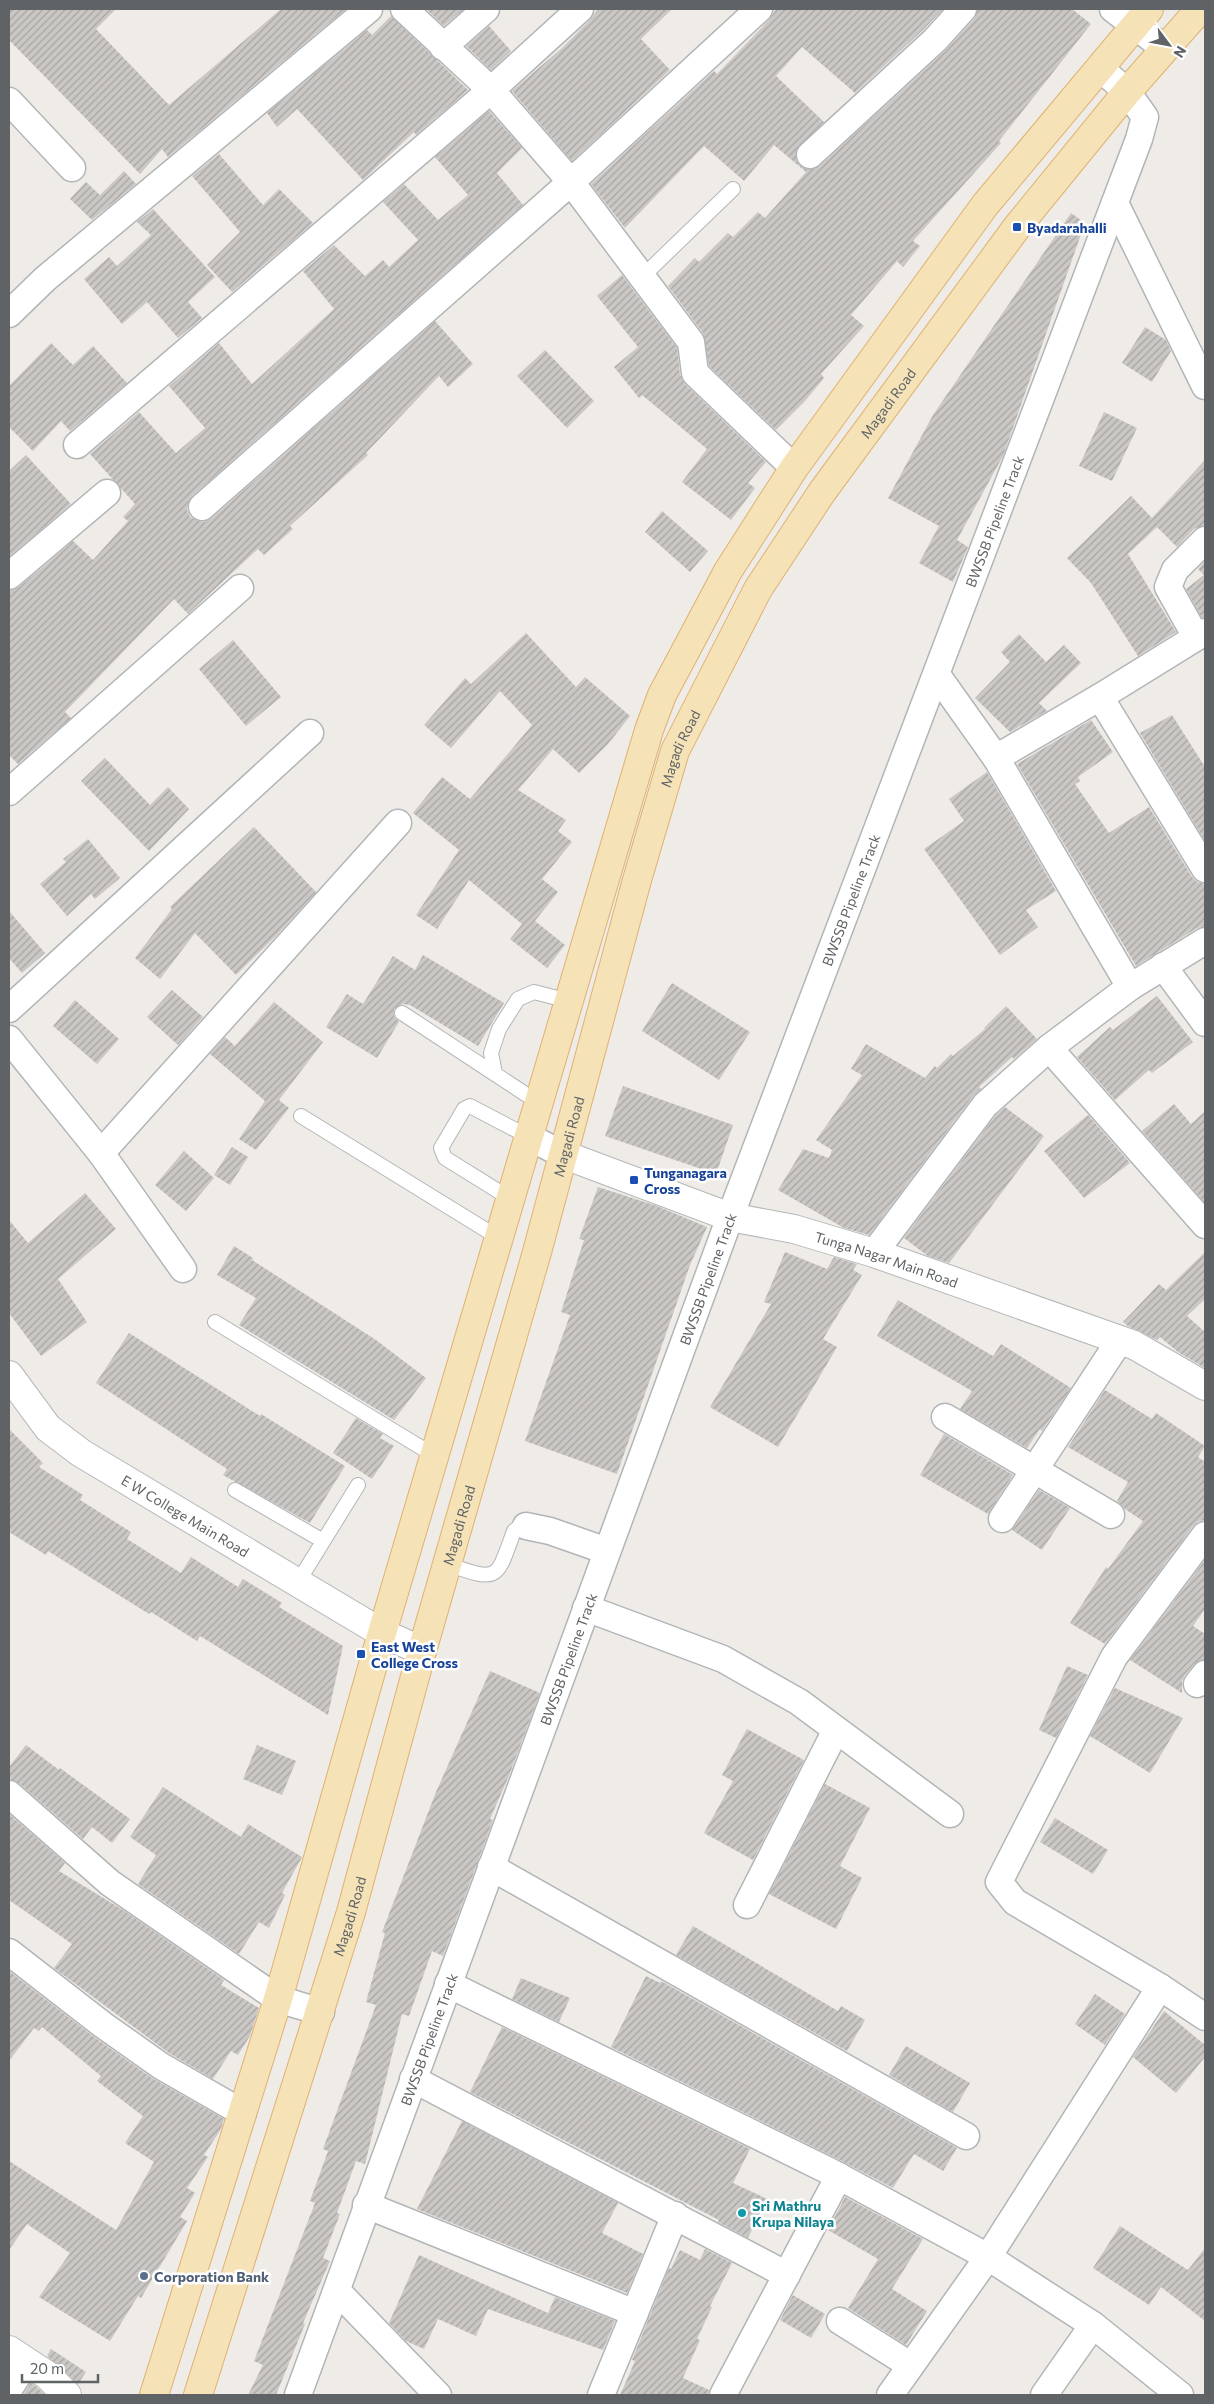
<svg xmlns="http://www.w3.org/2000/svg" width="1214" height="2404" font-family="Commissioner,sans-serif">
<defs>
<pattern id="building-hatch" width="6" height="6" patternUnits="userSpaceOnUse" patternTransform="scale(1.25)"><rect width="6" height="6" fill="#cac7c4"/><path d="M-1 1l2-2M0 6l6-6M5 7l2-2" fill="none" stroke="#a7a5a3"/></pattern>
</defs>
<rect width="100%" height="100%" fill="#efece8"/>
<path fill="url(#building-hatch)" d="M 9,9 L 116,9 L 96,29 L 169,105 L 281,9 L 346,9 L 168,157 L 162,149 L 140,174 L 9,40 Z
M 426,9 L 464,9 L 444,26 Z
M 598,9 L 672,9 L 641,39 L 670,70 L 572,161 L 512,91 L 562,48 L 590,20 Z
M 776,9 L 943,9 L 924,29 L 855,93 L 802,47 L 776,76 L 824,122 L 796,150 L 796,159 L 799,165 L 806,169 L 814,169 L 820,166 L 945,51 L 974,19 L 978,9 L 1072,9 L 1091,24 L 999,141 L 1001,143 L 913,241 L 920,246 L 903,267 L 897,261 L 851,315 L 864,326 L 821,374 L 824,378 L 805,401 L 776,430 L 709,366 L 703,333 L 668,286 L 695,258 L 699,262 L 728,233 L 733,237 L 758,212 L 765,218 L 806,172 L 774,145 L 744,181 L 704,146 L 625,228 L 591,184 L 714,71 L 717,74 L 769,20 Z
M 391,16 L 468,90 L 416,135 L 414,132 L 363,180 L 297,109 L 277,127 L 267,113 L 367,30 L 372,35 Z
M 489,26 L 511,51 L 491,70 L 466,46 Z
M 489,111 L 522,148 L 497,173 L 523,205 L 192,496 L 188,503 L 187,510 L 190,517 L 198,521 L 205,522 L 212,518 L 435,321 L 473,364 L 448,387 L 439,376 L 366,453 L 368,455 L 290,526 L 293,529 L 264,555 L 258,549 L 188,614 L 174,599 L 65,712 L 71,718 L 18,764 L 9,755 L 9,591 L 19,587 L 73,541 L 93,560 L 128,521 L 123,517 L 135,504 L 90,454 L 139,412 L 176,453 L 205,428 L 169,386 L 219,343 L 252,384 L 334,309 L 303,271 L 334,245 L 365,276 L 383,260 L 389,267 L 418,240 L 383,202 L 404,184 L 438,220 L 468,195 L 435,157 Z
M 219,154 L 263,205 L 279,189 L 313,223 L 232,292 L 207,265 L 240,232 L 192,176 Z
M 124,171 L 136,184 L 92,220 L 70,199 L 86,182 L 100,195 Z
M 153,209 L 215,277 L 188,302 L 202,318 L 178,338 L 147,302 L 122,324 L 84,279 L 109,257 L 117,266 L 151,235 L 137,222 Z
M 1071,213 L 1085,223 L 1003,456 L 957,540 L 968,547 L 953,582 L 919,563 L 939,526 L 888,498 L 933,415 Z
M 622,275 L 677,348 L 680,375 L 685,384 L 766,462 L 748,483 L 755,488 L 731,520 L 682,482 L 707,449 L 642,395 L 639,398 L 614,367 L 638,347 L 597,296 Z
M 1145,327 L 1166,340 L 1171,351 L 1152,382 L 1122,363 Z
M 51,343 L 73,365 L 93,346 L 127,383 L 70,431 L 61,421 L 33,451 L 9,427 L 9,386 Z
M 545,350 L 594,401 L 567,428 L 517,376 Z
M 1104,412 L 1137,428 L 1112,481 L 1079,466 Z
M 26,455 L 71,504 L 9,557 L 9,471 Z
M 1205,460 L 1205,525 L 1194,529 L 1177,547 L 1157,527 L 1128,554 L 1176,632 L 1138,656 L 1091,583 L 1067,558 L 1131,496 L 1152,518 Z
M 662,511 L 708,551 L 690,572 L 645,532 Z
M 1205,561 L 1205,617 L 1202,618 L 1186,589 L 1204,575 L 1198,569 Z
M 526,633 L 576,687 L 585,677 L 630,716 L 608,744 L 579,773 L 553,749 L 518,790 L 566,820 L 558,831 L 572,842 L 542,879 L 558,892 L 535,921 L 565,945 L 547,968 L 510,939 L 522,924 L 469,880 L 437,929 L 416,915 L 459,850 L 413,813 L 442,777 L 470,799 L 532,725 L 500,691 L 451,748 L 424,725 L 465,678 L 471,684 Z
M 1019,634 L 1046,662 L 1064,645 L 1081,663 L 1039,703 L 1047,711 L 1010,732 L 975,698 L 1010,662 L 1001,652 Z
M 233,640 L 281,697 L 246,726 L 199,669 Z
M 1172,715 L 1205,767 L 1205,841 L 1140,733 Z
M 1091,720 L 1113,752 L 1078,777 L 1080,781 L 1075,784 L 1109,833 L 1149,807 L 1192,877 L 1197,882 L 1205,884 L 1205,926 L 1197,928 L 1136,966 L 1017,764 Z
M 105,758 L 150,805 L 168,787 L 189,809 L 149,851 L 81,781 Z
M 987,772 L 1056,891 L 1026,910 L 1038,927 L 1000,955 L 924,849 L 964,821 L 949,799 Z
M 254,827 L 316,892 L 276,936 L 236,975 L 195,933 L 160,979 L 135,958 L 172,909 L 170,907 Z
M 88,839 L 120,878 L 95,899 L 91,894 L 67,916 L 40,884 L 66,862 L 63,859 Z
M 9,911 L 45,953 L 22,973 L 9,958 Z
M 423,955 L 504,1003 L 478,1046 L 410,1005 L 403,1004 L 394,1009 L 394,1016 L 399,1022 L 377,1058 L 326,1027 L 347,994 L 363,1004 L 393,956 L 415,970 Z
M 672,983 L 750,1032 L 719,1080 L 642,1031 Z
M 172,990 L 203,1017 L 178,1045 L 147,1017 Z
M 1157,996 L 1193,1042 L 1152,1073 L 1149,1070 L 1115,1100 L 1077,1057 L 1110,1027 L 1113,1030 Z
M 75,1000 L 119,1039 L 97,1064 L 53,1026 Z
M 274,1002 L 323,1042 L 279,1100 L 289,1108 L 256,1150 L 239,1139 L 265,1101 L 210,1054 L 225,1037 L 235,1046 Z
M 1006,1006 L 1037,1039 L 1014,1059 L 1012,1057 L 979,1087 L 981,1089 L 973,1096 L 869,1235 L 844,1228 L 778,1190 L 803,1149 L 829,1158 L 832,1150 L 816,1140 L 862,1075 L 851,1069 L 866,1044 L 925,1078 L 935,1066 L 937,1068 L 951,1054 L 953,1056 L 985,1029 L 984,1028 Z
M 623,1086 L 733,1125 L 716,1174 L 605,1136 Z
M 1174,1104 L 1191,1124 L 1205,1111 L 1205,1203 L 1142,1131 Z
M 1005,1107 L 1044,1136 L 949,1263 L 928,1256 L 904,1238 L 996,1115 Z
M 1088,1115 L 1130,1163 L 1084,1198 L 1044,1151 Z
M 232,1147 L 248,1157 L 230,1185 L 214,1175 Z
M 184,1151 L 214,1178 L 186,1211 L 155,1185 Z
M 598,1187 L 657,1206 L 707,1227 L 690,1265 L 617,1474 L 525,1441 L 570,1315 L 561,1312 L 584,1240 L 579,1239 Z
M 85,1193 L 116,1229 L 58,1279 L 87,1322 L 41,1356 L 9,1313 L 9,1220 L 28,1243 Z
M 234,1246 L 253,1258 L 252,1260 L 376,1340 L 426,1378 L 394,1420 L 239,1325 L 256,1298 L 217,1275 Z
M 785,1252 L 827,1269 L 834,1257 L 857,1264 L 853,1270 L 862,1275 L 823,1339 L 837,1347 L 778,1447 L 710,1407 L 771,1304 L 764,1302 Z
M 1205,1252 L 1205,1299 L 1187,1316 L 1205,1332 L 1205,1368 L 1178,1352 L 1160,1337 L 1157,1340 L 1128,1326 L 1123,1322 L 1159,1284 L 1166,1290 Z
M 898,1300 L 993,1356 L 1001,1344 L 1071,1388 L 1042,1431 L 1040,1429 L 1027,1448 L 960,1409 L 972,1391 L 877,1336 Z
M 129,1333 L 260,1416 L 261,1414 L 345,1466 L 310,1523 L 223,1475 L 227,1469 L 96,1383 Z
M 1105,1390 L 1152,1419 L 1156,1413 L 1205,1446 L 1198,1457 L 1205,1462 L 1205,1520 L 1199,1521 L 1193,1526 L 1105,1644 L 1070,1623 L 1106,1567 L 1108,1569 L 1143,1521 L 1125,1509 L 1117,1501 L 1128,1482 L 1068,1447 Z
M 356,1418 L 383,1434 L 380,1438 L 394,1446 L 372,1479 L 333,1453 Z
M 9,1429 L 43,1463 L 39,1467 L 83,1495 L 80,1500 L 131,1532 L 127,1539 L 181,1573 L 191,1557 L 238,1587 L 243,1579 L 282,1603 L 279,1607 L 343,1646 L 328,1715 L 200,1636 L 197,1641 L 151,1612 L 149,1614 L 48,1551 L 46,1555 L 9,1532 Z
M 944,1434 L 1013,1475 L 988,1514 L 920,1475 Z
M 1039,1490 L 1070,1508 L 1042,1550 L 1012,1530 Z
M 1205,1560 L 1205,1609 L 1193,1626 L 1205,1634 L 1205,1659 L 1194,1664 L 1185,1675 L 1182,1681 L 1182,1693 L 1130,1660 Z
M 1067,1666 L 1088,1675 L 1056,1738 L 1039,1730 Z
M 490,1671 L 540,1693 L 508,1778 L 490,1819 L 493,1820 L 443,1956 L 432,1951 L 409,2016 L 402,2014 L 365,2164 L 356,2161 L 337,2213 L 340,2214 L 323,2258 L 330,2261 L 303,2323 L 305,2324 L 276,2395 L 248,2395 L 263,2365 L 254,2361 L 315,2203 L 310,2201 L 328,2151 L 323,2149 L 376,2005 L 366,2002 L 385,1933 L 382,1932 L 436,1792 Z
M 1115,1688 L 1183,1718 L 1150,1773 L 1090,1736 Z
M 747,1729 L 804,1760 L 753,1860 L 704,1833 L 733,1781 L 722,1775 Z
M 26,1745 L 59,1770 L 60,1768 L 130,1819 L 112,1843 L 92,1827 L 83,1839 L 19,1783 L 9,1779 L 9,1767 Z
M 257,1745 L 296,1761 L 282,1795 L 243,1779 Z
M 825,1784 L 870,1808 L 840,1866 L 862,1878 L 836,1929 L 769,1894 Z
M 163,1787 L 241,1837 L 248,1824 L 302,1857 L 282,1893 L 285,1895 L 269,1928 L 259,1922 L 239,1954 L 138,1884 L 156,1855 L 130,1837 Z
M 9,1814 L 65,1863 L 59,1871 L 123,1910 L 224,1980 L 221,1985 L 259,2008 L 250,2036 L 238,2055 L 231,2051 L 213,2079 L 169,2053 L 54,1968 L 72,1944 L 9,1900 Z
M 1055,1818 L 1108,1850 L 1093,1874 L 1040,1842 Z
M 693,1926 L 838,2011 L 841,2006 L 865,2020 L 847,2051 L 676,1955 Z
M 9,1971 L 94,2037 L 152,2078 L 224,2119 L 221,2129 L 204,2155 L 208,2157 L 187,2188 L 195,2193 L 180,2217 L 187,2221 L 141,2298 L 138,2296 L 110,2341 L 39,2297 L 70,2253 L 27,2224 L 9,2250 L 9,2161 L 116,2230 L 154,2162 L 125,2143 L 143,2116 L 97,2081 L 101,2076 L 42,2027 L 39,2031 L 34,2028 L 9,2061 Z
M 646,1976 L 660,1983 L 661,1981 L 957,2148 L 943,2171 L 914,2154 L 893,2188 L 836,2158 L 611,2047 Z
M 521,1978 L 570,1998 L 559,2022 L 512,1999 Z
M 1095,1994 L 1125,2014 L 1105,2045 L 1075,2024 Z
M 1164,2011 L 1205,2045 L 1205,2057 L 1176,2093 L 1133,2057 Z
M 502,2027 L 750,2149 L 733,2183 L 767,2199 L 748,2238 L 718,2222 L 719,2220 L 470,2092 Z
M 906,2046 L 970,2083 L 953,2112 L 889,2075 Z
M 462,2121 L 618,2203 L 602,2233 L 643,2254 L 627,2293 L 417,2209 Z
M 845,2197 L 923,2239 L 892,2289 L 927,2311 L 906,2345 L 848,2308 L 878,2259 L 828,2230 Z
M 1120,2226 L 1188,2270 L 1205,2248 L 1205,2321 L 1161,2287 L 1149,2305 L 1093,2268 Z
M 705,2249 L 732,2263 L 710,2306 L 712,2307 L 697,2339 L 700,2340 L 683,2378 L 709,2390 L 708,2395 L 620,2395 L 635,2361 L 632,2360 L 669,2268 L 671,2269 L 680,2250 L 700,2260 Z
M 419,2255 L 548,2313 L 555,2297 L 615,2321 L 603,2350 L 488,2309 L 476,2336 L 438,2319 L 424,2349 L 406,2341 L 389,2323 Z
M 793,2295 L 825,2314 L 811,2338 L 780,2320 Z
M 51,2349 L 86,2372 L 78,2384 L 47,2356 Z
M 31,2383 L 37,2387 L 45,2395 L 23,2395 Z"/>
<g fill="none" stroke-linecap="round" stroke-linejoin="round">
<g stroke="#b2b5b8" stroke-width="16">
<path id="lane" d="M 642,277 L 733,189
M 402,1013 L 539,1103
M 495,1073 L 491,1053 L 499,1029 L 518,999 L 534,992 L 569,1001
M 301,1116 L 499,1238
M 511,1199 L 445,1158 L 441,1148 L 464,1109 L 470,1106 L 529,1137
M 215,1322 L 435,1456
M 235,1490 L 323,1541
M 447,1564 C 499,1582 496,1581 514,1531 L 519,1527 L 526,1526
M 298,1582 L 358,1485"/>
</g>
<g stroke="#b2b5b8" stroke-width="29">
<g id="street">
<path d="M 404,9 L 491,90 L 571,182 L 691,342 L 695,373 L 794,468"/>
<path d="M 1113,9 L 1165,49"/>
<path d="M 443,47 L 486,9"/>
<path d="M 9,101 L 72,168"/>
<path d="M 810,155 L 935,40 L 963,9"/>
<path d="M 1115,203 L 1205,386"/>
<path d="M 9,314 L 45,279 L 369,9"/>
<path d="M 77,445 L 491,90 L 580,9"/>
<path d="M 202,507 L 571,182 L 759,9"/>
<path d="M 9,576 L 107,493"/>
<path d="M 1196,637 L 1168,587 L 1175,570 L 1205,540"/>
<path d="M 937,675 L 996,758 L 1100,697 L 1205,632"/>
<path d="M 1100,697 L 1205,869"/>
<path d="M 996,758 L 1130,987"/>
<path d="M 9,792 L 240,588"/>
<path d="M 1163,966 L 1205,1023"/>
<path d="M 9,1009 L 310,733"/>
<path d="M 9,1039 L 101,1153 L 183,1269"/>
<path d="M 1049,1048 L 1205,1225"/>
<path d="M 529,1137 L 562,1154"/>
<path d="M 101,1153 L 398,823"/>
<path d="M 874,1253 L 985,1105 L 1049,1048 L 1130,987 L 1205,941"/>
<path d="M 945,1417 L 1111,1515"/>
<path d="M 1002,1519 L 1120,1340"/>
<path d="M 526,1526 L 550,1531 L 607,1551"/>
<path d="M 586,1608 L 723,1659 L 799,1702 L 950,1814"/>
<path d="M 1197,1684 L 1205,1674"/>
<path d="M 9,1794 L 110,1883 L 278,1999 L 321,2012"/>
<path d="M 491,1867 L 966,2136"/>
<path d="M 747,1905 L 836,1730"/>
<path d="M 9,1952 L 103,2025 L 161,2066 L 243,2113"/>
<path d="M 448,1984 L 829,2171 L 988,2257 L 1093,2325 L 1180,2395"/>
<path d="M 1160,1987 L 1015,1902 L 999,1882 L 1114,1657 L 1205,1535"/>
<path d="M 413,2079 L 787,2275"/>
<path d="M 366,2205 L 635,2313"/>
<path d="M 338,2292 L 438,2395"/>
<path d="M 840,2321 L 910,2365"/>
<path d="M 9,2389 L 26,2363"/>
<path id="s1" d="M 298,2395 L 730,1217 L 1139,139 L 1145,117 L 1127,92 L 1100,68"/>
<path d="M 601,2395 L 675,2215"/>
<path d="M 723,2395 L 839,2176"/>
<path d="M 890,2395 L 988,2257 L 1160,1987 L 1205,2017"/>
<path d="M 1044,2395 L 1093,2325"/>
</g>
</g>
<g stroke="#b4b7ba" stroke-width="30">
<g id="secondary">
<path id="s2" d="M 562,1154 L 730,1217 L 794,1229 L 874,1253 L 1134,1345 L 1205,1386"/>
<path id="s3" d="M 9,1375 L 48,1428 L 81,1453 L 382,1633 L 422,1651"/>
<path d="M 9,2350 L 47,2375 L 67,2395"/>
</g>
</g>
<g stroke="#dfb170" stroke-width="30">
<g id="primary">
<path d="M 154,2395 L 278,1999 L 382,1633 L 649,730 L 662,695 L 728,571 L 794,468 L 985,205 L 1149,9"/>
<path id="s4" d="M 198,2395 L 351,1912 L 422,1651 L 537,1252 L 637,880 L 675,751 L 758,589 L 822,492 L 1017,227 L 1127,92 L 1200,9"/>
</g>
</g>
<use href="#lane" stroke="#fff" stroke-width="14"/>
<use href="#street" stroke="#fff" stroke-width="26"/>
<use href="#secondary" stroke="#fff" stroke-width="28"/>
<use href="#primary" stroke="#f5e2b7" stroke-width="28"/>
</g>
<g fill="#1a4fb4" stroke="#fff" stroke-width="2">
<rect x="1012" y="222" width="10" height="10" rx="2.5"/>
<rect x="629" y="1175" width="10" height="10" rx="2.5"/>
<rect x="356" y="1649" width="10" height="10" rx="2.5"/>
</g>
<circle fill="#0f9aa8" stroke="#fff" stroke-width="2" cx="742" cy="2213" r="5"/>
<circle fill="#5c6f8a" stroke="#fff" stroke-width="2" cx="144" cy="2276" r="5"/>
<g text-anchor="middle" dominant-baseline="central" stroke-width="5" stroke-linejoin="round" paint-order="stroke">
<g font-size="14" font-weight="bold" fill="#164399" stroke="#fff" text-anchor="start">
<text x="1027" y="227">Byadarahalli</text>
<text x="644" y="1172">Tunganagara<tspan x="644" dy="16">Cross</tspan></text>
<text x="371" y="1646">East West<tspan x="371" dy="16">College Cross</tspan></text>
</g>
<g font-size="14" fill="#5f6366" stroke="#fff">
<text stroke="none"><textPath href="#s4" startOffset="2121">Magadi Road</textPath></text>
<text stroke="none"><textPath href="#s1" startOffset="1999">BWSSB Pipeline Track</textPath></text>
<text stroke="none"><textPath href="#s4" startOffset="1716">Magadi Road</textPath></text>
<text stroke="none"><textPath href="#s1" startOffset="1594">BWSSB Pipeline Track</textPath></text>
<text stroke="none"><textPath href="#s4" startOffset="1312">Magadi Road</textPath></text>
<text stroke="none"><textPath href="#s2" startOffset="342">Tunga Nagar Main Road</textPath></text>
<text stroke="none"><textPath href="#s1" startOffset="1189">BWSSB Pipeline Track</textPath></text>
<text stroke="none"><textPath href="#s3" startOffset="229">E W College Main Road</textPath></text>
<text stroke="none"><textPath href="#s4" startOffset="908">Magadi Road</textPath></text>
<text stroke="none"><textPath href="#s1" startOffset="784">BWSSB Pipeline Track</textPath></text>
<text stroke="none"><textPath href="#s4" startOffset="502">Magadi Road</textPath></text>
<text stroke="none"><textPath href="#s1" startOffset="379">BWSSB Pipeline Track</textPath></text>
</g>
<g font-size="14" font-weight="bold" fill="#0d838f" stroke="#fff" text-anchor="start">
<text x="752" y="2205">Sri Mathru<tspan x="752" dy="16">Krupa Nilaya</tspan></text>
</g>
<g font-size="14" font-weight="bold" fill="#4e5e75" stroke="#fff" text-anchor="start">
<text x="154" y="2276">Corporation Bank</text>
</g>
</g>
<rect width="1214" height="2404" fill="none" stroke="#5f6366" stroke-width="20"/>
<g transform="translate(1169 45) rotate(122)" stroke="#ffffff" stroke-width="4" paint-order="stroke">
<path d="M0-4L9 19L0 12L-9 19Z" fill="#5f6366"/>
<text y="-8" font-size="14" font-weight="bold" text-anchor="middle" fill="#5f6366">N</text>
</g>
<path d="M22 2374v8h76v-8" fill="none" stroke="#5f6366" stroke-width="2.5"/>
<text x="30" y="2374" font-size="15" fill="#5f6366" stroke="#ffffff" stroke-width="4" paint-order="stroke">20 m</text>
</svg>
